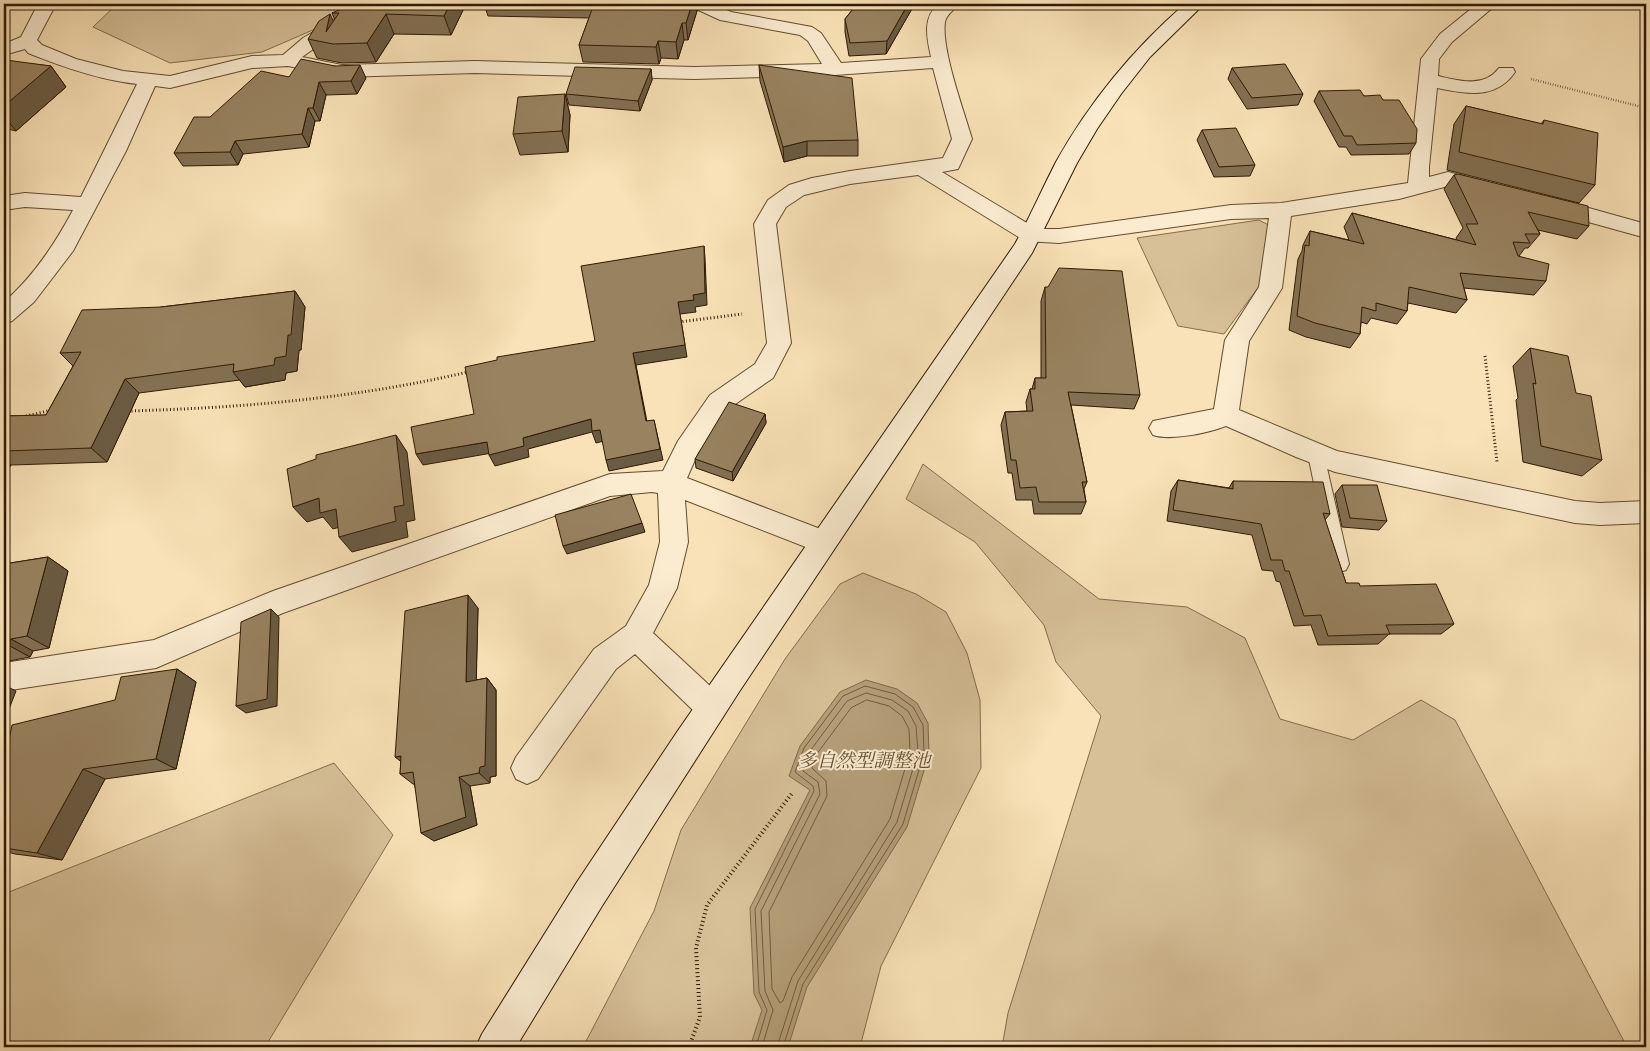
<svg xmlns="http://www.w3.org/2000/svg" width="1650" height="1051" font-family="'IM FELL English','Noto Serif JP',serif">
<rect width="100%" height="100%" fill="#f9e2b7"/>
<filter id="stains"><feTurbulence type="fractalNoise" baseFrequency=".004" numOctaves="4"/><feColorMatrix values="0 0 0 0 .2 0 0 0 0 .09 0 0 0 0 .02 0 0 0 .5 -.17"/></filter>
<radialGradient id="worn" r=".72"><stop offset=".6" stop-color="#630" stop-opacity="0"/><stop offset="1" stop-color="#630" stop-opacity=".3"/></radialGradient>
<path fill="#d7c098" stroke="#836d4c" d="M 117,4 L 373,4 L 262,52 L 170,63 L 93,27 Z
M 1259,220 L 1272,227 L 1260,285 L 1224,334 L 1178,326 L 1137,238 Z
M 923,464 L 1099,599 L 1187,607 L 1245,638 L 1280,719 L 1353,740 L 1421,700 L 1455,720 L 1627,1047 L 1002,1047 L 1008,1013 L 1101,716 L 1056,662 L 1044,625 L 975,542 L 906,499 Z
M 863,573 L 916,594 L 946,612 L 967,653 L 980,700 L 981,768 L 881,966 L 860,1047 L 583,1047 L 654,911 L 681,830 L 785,659 L 840,584 Z
M 334,763 L 393,835 L 265,1047 L 4,1047 L 4,894 Z"/>
<path fill="#b49e79" stroke="#7f6949" d="M 866,680 L 897,689 L 917,703 L 928,723 L 929,754 L 907,827 L 807,987 L 788,1047 L 750,1047 L 762,1010 L 754,994 L 750,908 L 810,790 L 789,776 L 800,746 L 840,692 Z"/>
<g fill="none" stroke-linecap="round" stroke-linejoin="round">
<path stroke="#725c3d" stroke-width="1" d="M 867,700 L 889,706 L 902,716 L 909,729 L 910,752 L 890,819 L 792,977 L 783,1001 L 780,1003 L 772,989 L 769,912 L 827,796 L 826,781 L 812,768 L 816,755 L 851,708 Z
M 756,1047 L 767,1010 L 759,992 L 755,909 L 814,791 L 813,786 L 795,772 L 804,748 L 843,696 L 865,686 L 895,694 L 913,707 L 923,725 L 924,753 L 903,824 L 803,984 L 783,1047
M 762,1047 L 773,1010 L 765,991 L 761,911 L 820,794 L 818,782 L 803,771 L 810,751 L 847,701 L 866,693 L 892,700 L 908,711 L 916,726 L 918,752 L 897,822 L 798,981 L 777,1047"/>
<g stroke="#624c2e" stroke-width="2">
<path id="lane" d="M 1316,448 L 1322,450 L 1324,455 L 1349,564 L 1346,570 L 1340,572 L 1334,570 L 1331,564 L 1308,455 L 1310,450 Z"/>
</g>
<g stroke="#624c2e" stroke-width="2">
<path id="street" d="M 38,4 L 56,4 L 37,40 L 42,45 L 76,59 L 123,71 L 170,76 L 252,56 L 283,55 L 303,38 L 339,17 L 369,4 L 393,4 L 390,8 L 339,31 L 302,57 L 342,65 L 475,61 L 694,67 L 822,64 L 808,41 L 800,35 L 720,20 L 694,8 L 691,4 L 714,4 L 731,12 L 812,27 L 821,33 L 841,63 L 931,57 C 927,38 922,19 938,4 L 958,4 C 954,11 947,13 945,22 C 941,49 964,111 972,139 L 958,169 L 942,172 L 1037,229 L 1059,229 L 1231,205 L 1281,203 L 1408,183 L 1421,59 L 1440,34 L 1477,4 L 1497,4 L 1452,42 L 1439,59 L 1438,76 C 1460,81 1484,88 1499,68 L 1513,68 L 1515,72 C 1496,100 1466,94 1437,88 L 1429,167 L 1429,177 L 1448,172 L 1494,184 L 1498,189 L 1494,194 L 1487,196 L 1448,186 L 1399,199 L 1291,216 L 1282,288 L 1249,341 L 1239,410 L 1337,451 L 1575,501 L 1600,503 L 1646,501 L 1646,523 L 1600,525 L 1575,523 L 1335,472 L 1296,457 L 1226,426 C 1208,433 1171,441 1153,435 L 1149,428 L 1153,421 L 1214,409 L 1225,340 L 1259,287 L 1269,218 L 1231,219 L 1059,243 L 1025,241 L 918,175 L 850,184 L 804,195 L 786,207 L 776,224 L 791,343 L 773,378 L 728,409 L 698,453 L 687,478 L 831,533 L 835,541 L 831,549 L 821,553 L 685,500 L 688,542 L 677,588 L 653,633 L 722,697 L 726,707 L 722,717 L 711,722 L 700,717 L 635,654 L 616,669 L 538,779 L 527,784 L 516,779 L 511,768 L 516,757 L 594,649 L 626,626 L 649,585 L 660,542 L 658,493 L 652,492 L 610,496 L 283,613 L 156,668 L 4,691 L 4,663 L 154,640 L 273,591 L 610,474 L 663,471 L 678,441 L 710,395 L 755,364 L 767,343 L 754,224 L 768,200 L 789,185 L 812,178 L 850,171 L 943,158 L 952,139 L 933,68 L 835,75 L 694,79 L 475,73 L 342,77 L 288,66 L 252,68 L 170,88 L 155,86 L 126,151 L 73,251 L 34,302 L 12,321 L 4,324 L 4,302 C 33,277 55,244 73,210 L 25,207 L 4,210 L 4,196 L 25,193 L 81,197 L 137,84 C 100,80 63,67 28,53 L 25,49 L 4,55 L 4,44 L 21,37 Z
M 1553,198 L 1646,224 L 1646,238 L 1545,210 L 1542,205 L 1545,200 Z"/>
</g>
<g stroke="#2f1a01" stroke-width="2">
<path id="secondary" d="M 1185,4 L 1204,4 L 1150,57 L 1121,94 L 1097,129 L 1077,163 L 1032,253 L 739,692 L 602,906 L 516,1047 L 476,1047 L 482,1034 L 577,882 L 677,732 L 1015,244 C 1030,217 1042,189 1056,162 C 1089,103 1133,49 1185,4 Z"/>
</g>
<path stroke="#2f1a01" stroke-width="2.5" stroke-dasharray="0.5 2" stroke-linecap="butt" d="M 1531,79 L 1646,108"/>
<path stroke="#2f1a01" stroke-width="3" stroke-dasharray="1 2.5" stroke-linecap="butt" d="M 679,322 L 742,314
M 1485,356 L 1497,462
M 128,411 C 242,408 357,398 468,372
M 26,416 L 52,410"/>
<path stroke="#2f1a01" stroke-width="4" stroke-dasharray="1 3" stroke-linecap="butt" d="M 689,1047 L 700,1017 L 696,948 L 707,905 L 793,792"/>
<use href="#lane" fill="#fbecd0" fill-rule="evenodd"/>
<use href="#street" fill="#fbecd0" fill-rule="evenodd"/>
<use href="#secondary" fill="#fbecd0" fill-rule="evenodd"/>
</g>
<path fill="#837053" stroke="#2f1a01" d="M 466,4 L 451,35 L 394,34 L 376,62 L 342,63 L 317,58 L 308,39 L 334,21 L 335,20 L 332,13 Z
M 484,4 L 696,4 L 697,11 L 688,40 L 684,40 L 678,59 L 661,58 L 659,64 L 583,62 L 579,45 L 589,18 L 488,16 Z
M 829,4 L 913,4 L 913,7 L 886,54 L 849,56 L 845,32 L 845,19 L 853,9 Z
M 4,61 L 51,66 L 66,87 L 16,131 L 4,128 Z
M 759,65 L 858,140 L 858,156 L 807,156 L 784,162 L 760,81 Z
M 335,66 L 366,78 L 357,94 L 326,95 L 320,121 L 315,121 L 309,147 L 243,154 L 238,165 L 183,166 L 174,153 L 210,117 L 289,77 Z
M 1232,68 L 1303,94 L 1298,105 L 1247,109 L 1228,79 Z
M 651,69 L 652,80 L 640,111 L 569,105 L 566,94 Z
M 1319,91 L 1364,96 L 1383,100 L 1416,143 L 1409,154 L 1351,155 L 1346,147 L 1339,147 L 1314,101 Z
M 565,94 L 570,115 L 568,152 L 520,155 L 513,134 Z
M 1466,106 L 1541,124 L 1544,120 L 1595,185 L 1579,203 L 1447,170 L 1454,124 Z
M 1202,130 L 1255,165 L 1250,176 L 1214,177 L 1197,140 Z
M 1454,175 L 1589,226 L 1577,239 L 1538,230 L 1540,234 L 1528,248 L 1525,248 L 1519,256 L 1546,281 L 1534,295 L 1464,288 L 1467,300 L 1456,313 L 1408,303 L 1407,311 L 1397,324 L 1371,318 L 1367,324 L 1361,322 L 1360,334 L 1350,348 L 1306,337 L 1289,330 L 1298,259 L 1302,251 L 1303,245 L 1310,231 L 1349,240 L 1344,227 L 1352,213 L 1457,240 L 1456,238 L 1463,228 L 1444,189 Z
M 1045,287 L 1140,395 L 1134,409 L 1071,405 L 1087,482 L 1084,489 L 1086,502 L 1081,514 L 1034,514 L 1032,500 L 1016,500 L 1012,473 L 1008,473 L 1001,425 L 1005,412 L 1027,411 L 1026,402 L 1030,389 L 1032,389 L 1035,378 L 1041,378 L 1041,301 Z
M 295,291 L 305,307 L 301,350 L 299,350 L 297,371 L 286,373 L 285,380 L 245,387 L 240,380 L 139,393 L 107,462 L 11,465 L 7,471 L 4,471 L 4,416 L 46,415 L 73,366 L 60,353 L 161,307 Z
M 1530,348 L 1602,460 L 1582,476 L 1523,462 L 1516,400 L 1518,398 L 1513,366 Z
M 765,414 L 766,423 L 733,481 L 696,468 L 695,459 Z
M 1178,480 L 1229,488 L 1233,481 L 1330,514 L 1325,520 L 1346,583 L 1360,586 L 1454,624 L 1441,634 L 1389,634 L 1378,644 L 1318,645 L 1311,625 L 1294,626 L 1280,582 L 1276,581 L 1273,571 L 1262,570 L 1252,535 L 1167,521 L 1171,491 Z
M 1342,485 L 1387,521 L 1379,530 L 1342,527 L 1335,494 Z
M 48,557 L 68,571 L 49,648 L 33,651 L 30,657 L 4,662 L 4,564 Z
M 478,608 L 476,680 L 487,678 L 496,690 L 496,776 L 490,777 L 490,783 L 470,786 L 477,825 L 434,841 L 414,784 L 413,784 L 400,774 L 401,761 Z
M 177,669 L 196,682 L 176,769 L 105,779 L 62,860 L 15,854 L 4,851 L 4,765 L 115,700 Z"/>
<path fill="#6a5b43" stroke="#2f1a01" d="M 450,4 L 466,4 L 451,35 L 444,16 Z
M 692,4 L 696,4 L 697,11 L 688,40 L 686,23 Z
M 908,4 L 913,4 L 913,7 L 886,54 L 887,41 Z
M 330,14 L 339,33 L 326,32 Z
M 386,14 L 394,34 L 376,62 L 367,43 Z
M 682,23 L 684,40 L 678,59 L 676,42 Z
M 658,41 L 661,58 L 659,64 L 656,47 Z
M 360,65 L 366,78 L 357,94 L 351,81 Z
M 51,66 L 66,87 L 16,131 L 4,116 L 4,106 Z
M 651,69 L 652,80 L 640,111 L 638,101 Z
M 319,82 L 326,95 L 320,121 L 313,108 Z
M 565,94 L 570,115 L 568,152 L 562,131 Z
M 308,108 L 315,121 L 309,147 L 302,134 Z
M 235,141 L 243,154 L 238,165 L 230,152 Z
M 807,141 L 807,156 L 784,162 L 783,147 Z
M 704,246 L 705,258 L 707,305 L 695,307 L 696,312 L 680,314 L 687,357 L 636,365 L 649,432 L 646,421 L 633,353 L 678,302 L 693,295 Z
M 295,291 L 305,307 L 301,350 L 299,350 L 297,371 L 286,373 L 285,380 L 245,387 L 233,372 L 275,358 L 288,335 Z
M 125,379 L 139,393 L 107,462 L 91,448 Z
M 765,414 L 766,423 L 733,481 L 732,472 Z
M 591,419 L 600,430 L 604,441 L 596,443 L 592,432 L 528,449 L 529,457 L 495,466 L 489,455 L 523,438 Z
M 654,420 L 663,460 L 609,471 L 606,460 Z
M 396,435 L 407,452 L 415,520 L 406,522 L 408,537 L 352,552 L 339,537 L 394,507 Z
M 487,442 L 492,453 L 423,465 L 416,454 Z
M 4,459 L 11,465 L 7,471 L 4,468 Z
M 319,498 L 336,509 L 350,524 L 333,529 L 323,517 L 307,522 L 293,507 Z
M 642,523 L 645,532 L 567,554 L 563,546 Z
M 48,557 L 68,571 L 49,648 L 27,636 Z
M 468,595 L 478,608 L 476,694 L 466,682 Z
M 271,609 L 279,617 L 277,706 L 246,713 L 236,706 Z
M 11,639 L 33,651 L 30,657 L 8,645 Z
M 177,669 L 196,682 L 176,769 L 156,759 Z
M 487,678 L 496,690 L 496,776 L 490,777 L 490,783 L 479,773 Z
M 4,685 L 16,691 L 4,722 Z
M 401,756 L 408,767 L 395,757 Z
M 83,769 L 105,779 L 62,860 L 37,853 Z
M 459,777 L 470,786 L 477,825 L 434,841 L 421,833 Z"/>
<path fill="#988260" stroke="#2f1a01" d="M 353,4 L 450,4 L 444,16 L 386,14 L 367,43 L 333,44 L 308,39 L 319,21 L 330,14 L 326,32 L 339,13 L 332,13 Z
M 594,4 L 692,4 L 686,23 L 682,23 L 676,42 L 658,41 L 656,47 L 579,45 Z
M 857,4 L 908,4 L 887,41 L 850,43 L 845,19 Z
M 301,59 L 335,66 L 360,65 L 351,81 L 319,82 L 313,108 L 308,108 L 302,134 L 235,141 L 230,152 L 174,153 L 194,117 L 210,117 L 261,71 L 289,77 Z
M 6,60 L 51,66 L 4,106 L 4,61 Z
M 1285,64 L 1303,94 L 1252,98 L 1232,68 Z
M 759,65 L 852,78 L 858,140 L 807,141 L 783,147 Z
M 575,67 L 651,69 L 638,101 L 566,94 Z
M 1360,90 L 1364,96 L 1380,95 L 1383,100 L 1399,100 L 1417,129 L 1416,143 L 1357,145 L 1352,136 L 1344,136 L 1319,91 Z
M 565,94 L 562,131 L 513,134 L 518,97 Z
M 1466,106 L 1543,124 L 1544,120 L 1598,133 L 1595,185 L 1459,152 Z
M 1236,128 L 1255,165 L 1219,167 L 1202,130 Z
M 1458,174 L 1588,206 L 1589,226 L 1528,212 L 1540,234 L 1525,234 L 1530,243 L 1513,242 L 1518,256 L 1549,264 L 1546,281 L 1460,273 L 1467,300 L 1409,287 L 1407,311 L 1376,303 L 1376,311 L 1362,307 L 1360,334 L 1315,323 L 1297,316 L 1305,245 L 1309,246 L 1310,231 L 1364,244 L 1352,213 L 1476,245 L 1466,224 L 1478,224 L 1454,175 Z
M 704,246 L 705,293 L 693,295 L 694,300 L 678,302 L 685,345 L 633,353 L 646,421 L 654,420 L 660,449 L 606,460 L 600,430 L 592,431 L 591,419 L 523,438 L 524,446 L 489,455 L 487,442 L 416,454 L 411,427 L 474,414 L 465,367 L 497,360 L 497,357 L 595,341 L 581,266 Z
M 1059,268 L 1122,271 L 1140,395 L 1068,392 L 1087,482 L 1082,482 L 1086,502 L 1039,502 L 1036,487 L 1020,488 L 1016,460 L 1011,460 L 1005,412 L 1033,411 L 1030,389 L 1035,389 L 1035,378 L 1046,378 L 1045,287 L 1048,287 Z
M 295,291 L 291,335 L 288,335 L 286,356 L 275,358 L 274,365 L 233,372 L 234,364 L 125,379 L 91,448 L 4,451 L 4,416 L 46,415 L 81,352 L 60,353 L 82,310 L 161,307 Z
M 1530,348 L 1568,356 L 1576,393 L 1591,396 L 1602,460 L 1541,446 L 1533,383 L 1536,384 Z
M 729,402 L 765,414 L 732,472 L 695,459 Z
M 396,435 L 404,505 L 394,507 L 396,521 L 339,537 L 336,509 L 320,513 L 319,498 L 293,507 L 287,469 L 316,459 L 316,455 Z
M 1178,480 L 1233,489 L 1233,481 L 1323,482 L 1330,514 L 1323,513 L 1346,583 L 1359,583 L 1360,586 L 1436,584 L 1454,624 L 1386,625 L 1390,634 L 1328,636 L 1321,615 L 1304,616 L 1289,571 L 1285,571 L 1282,560 L 1271,560 L 1261,524 L 1173,510 Z
M 1342,485 L 1377,485 L 1387,521 L 1350,518 Z
M 631,494 L 642,523 L 563,546 L 555,515 Z
M 48,557 L 27,636 L 11,639 L 8,645 L 4,646 L 4,564 Z
M 468,595 L 466,682 L 487,678 L 485,766 L 480,767 L 479,773 L 459,777 L 466,817 L 421,833 L 413,772 L 400,774 L 401,756 L 395,757 L 405,611 Z
M 271,609 L 267,699 L 236,706 L 241,622 Z
M 177,669 L 156,759 L 83,769 L 37,853 L 4,848 L 4,765 L 12,725 L 115,700 L 121,677 Z"/>
<g text-anchor="middle" dominant-baseline="central" stroke-width="4" stroke-linejoin="round" paint-order="stroke">
<g font-size="19" font-style="italic" fill="#644f31" stroke="#fbecd0">
<text x="864" y="762">多自然型調整池</text>
</g>
</g>
<rect width="1650" height="1051" fill="none" stroke="#f9e2b7" stroke-width="20"/>
<rect x="5" y="5" width="1640" height="1041" fill="none" stroke="#2f1a01" stroke-width="2.5"/>
<rect x="10" y="10" width="1630" height="1031" fill="none" stroke="#2f1a01"/>
<rect width="100%" height="100%" filter="url(#stains)"/>
<rect width="100%" height="100%" fill="url(#worn)"/>
</svg>
